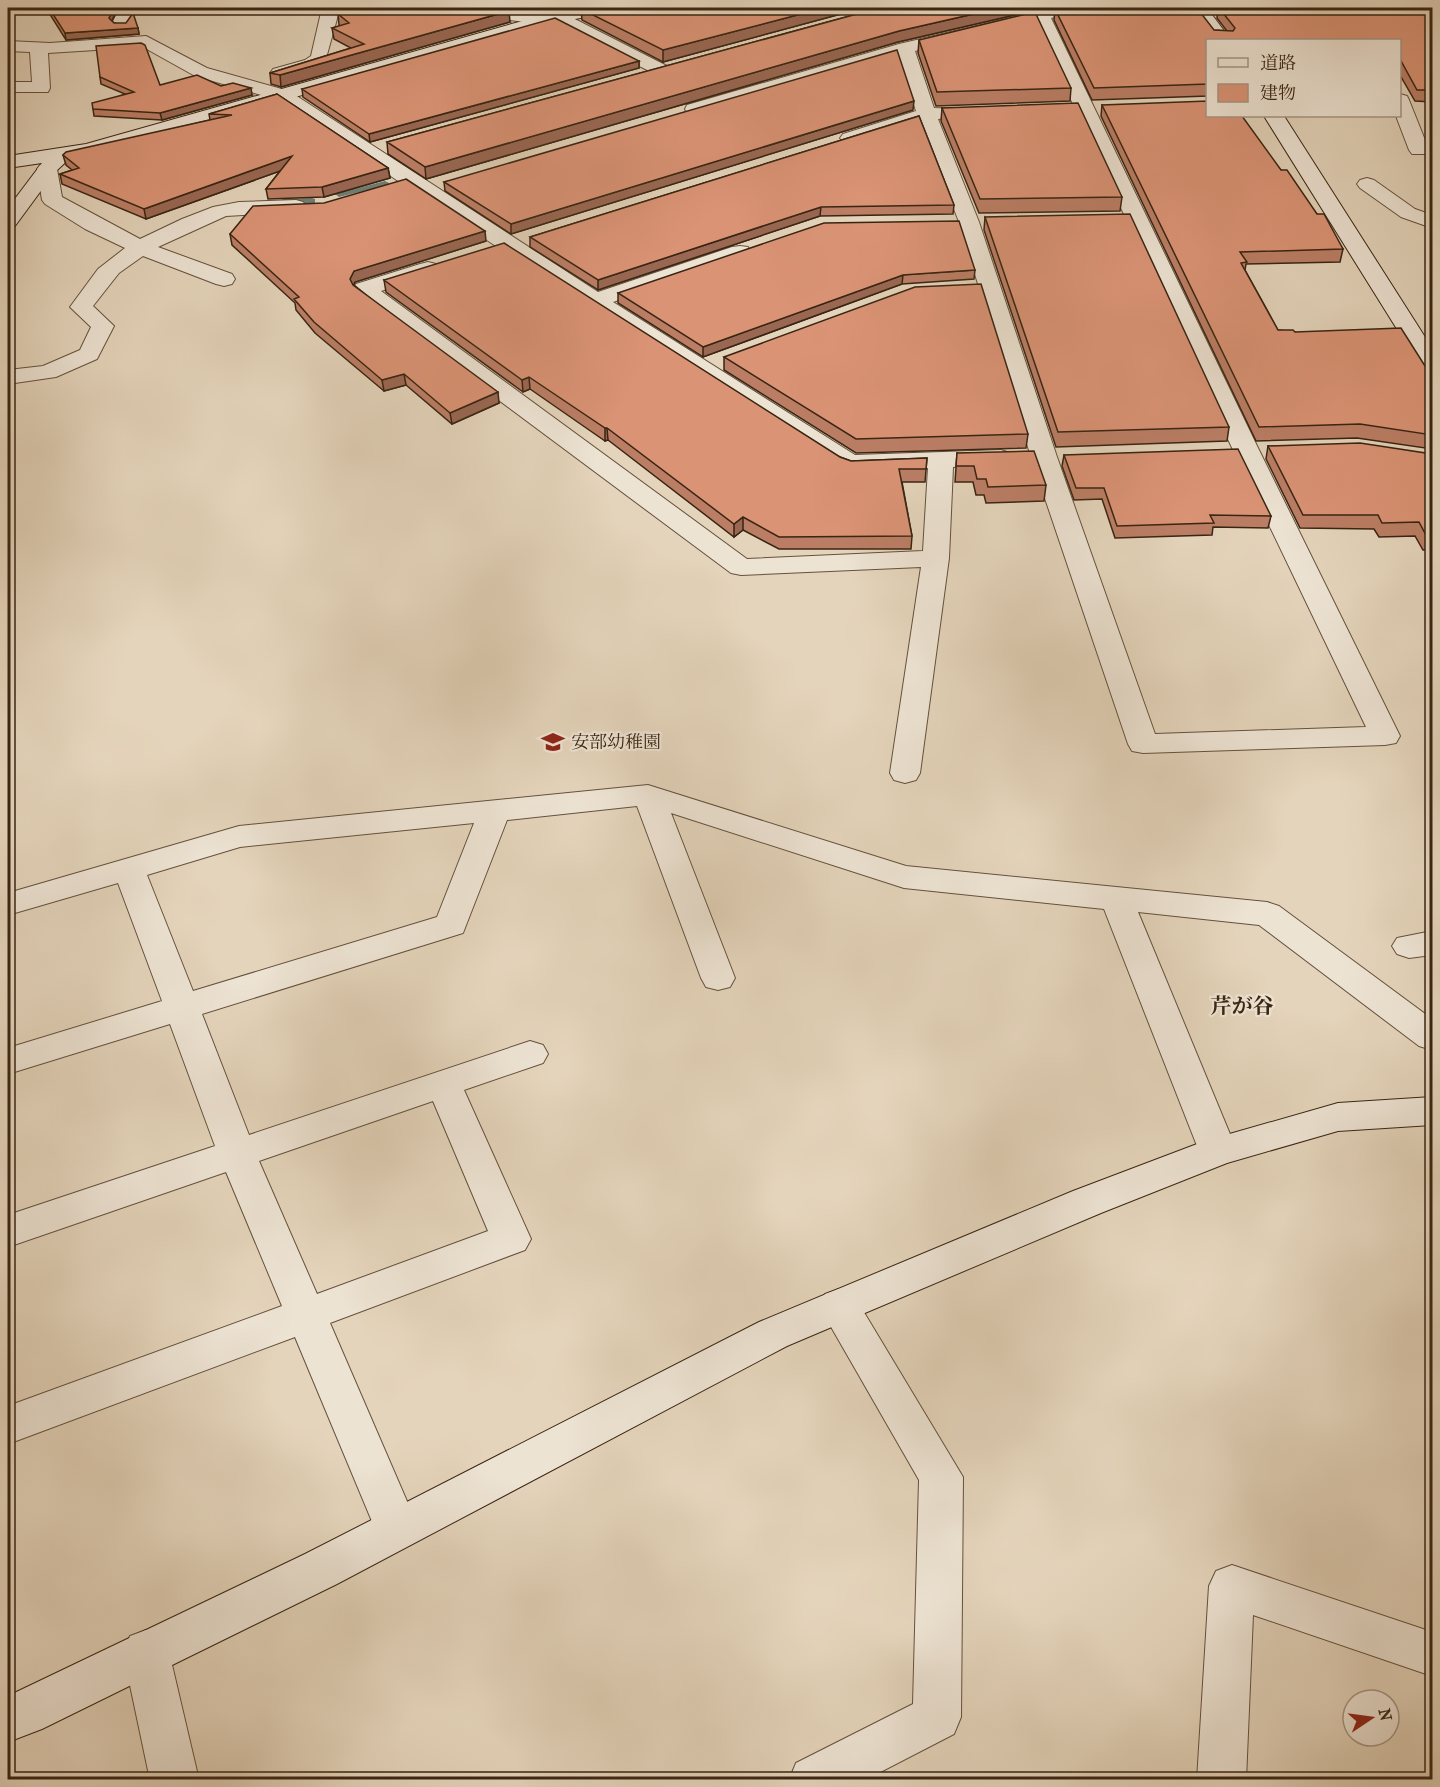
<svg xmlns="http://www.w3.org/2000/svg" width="1440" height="1787" font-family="'IM FELL French Canon','Noto Serif JP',serif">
<rect width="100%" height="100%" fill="#e4d4bb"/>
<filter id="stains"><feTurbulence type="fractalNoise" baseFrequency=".00333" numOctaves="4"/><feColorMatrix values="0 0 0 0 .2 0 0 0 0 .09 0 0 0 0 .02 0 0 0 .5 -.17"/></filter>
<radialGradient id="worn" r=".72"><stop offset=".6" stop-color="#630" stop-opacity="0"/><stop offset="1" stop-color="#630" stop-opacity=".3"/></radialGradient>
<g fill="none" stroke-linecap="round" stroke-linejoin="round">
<path fill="#707d73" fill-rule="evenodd" d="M 385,181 L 389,183 L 388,185 L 339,197 L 335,194 Z
M 312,198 L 315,199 L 315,203 L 283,205 L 279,202 L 283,199 Z"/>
<g stroke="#64513d" stroke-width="2">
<path id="street" d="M 120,8 L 138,8 L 127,27 L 115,27 L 112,23 Z
M 322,8 L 340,8 L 325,62 L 317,68 L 279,78 L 273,77 L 270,73 L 273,69 L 305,60 L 311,56 Z
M 449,8 L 492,8 L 549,16 L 557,12 L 563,13 L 667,66 L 670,70 L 667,74 L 655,74 L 553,22 L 546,25 L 458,13 L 452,12 Z
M 1053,8 L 1082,8 L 1079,12 L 1051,18 L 1259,450 L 1400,736 L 1396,743 L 1385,745 L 1143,753 L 1132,751 L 1128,744 L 1031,457 L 959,222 L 920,122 L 850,144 L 843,142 L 840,138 L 843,134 L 916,111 L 898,56 L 701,113 L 687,113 L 685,109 L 687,105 L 899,44 ZM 1035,22 L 1233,450 L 1366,727 L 1155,734 L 1057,457 L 979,222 L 938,119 L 955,117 L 957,113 L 955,109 L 934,108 L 915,51 Z
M 146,36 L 207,68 L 289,91 L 598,292 L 732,247 L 740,246 L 748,247 L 751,252 L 748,257 L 613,302 L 855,455 L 1001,450 L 1010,453 L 1014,458 L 1010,463 L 953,467 L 949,558 L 920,773 L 916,780 L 905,783 L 894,780 L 890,773 L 921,567 L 741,575 L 731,573 L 356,294 L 353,289 L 356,284 L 420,264 L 428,262 L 436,264 L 439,269 L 436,274 L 381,291 L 747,559 L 923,551 L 928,468 L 850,471 L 841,468 L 547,280 L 275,99 L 195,76 L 143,47 L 48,53 L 50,88 L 48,92 L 8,92 L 8,82 L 32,82 L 30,52 L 8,51 L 8,41 L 50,43 Z
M 1400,94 L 1407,96 L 1409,100 L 1429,150 L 1426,154 L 1412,154 L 1409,150 L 1396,116 L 1400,116 Z
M 47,163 L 54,165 L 57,169 L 62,197 L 140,239 L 182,219 L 213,207 L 239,202 L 296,200 L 303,202 L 306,206 L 303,210 L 296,212 L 226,216 L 158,247 L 232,274 L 235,279 L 232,284 L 224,286 L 216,284 L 143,256 L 119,273 L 93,306 L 114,326 L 97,359 L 56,377 L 8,384 L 8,370 L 43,366 L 80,350 L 91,327 L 70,307 L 98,269 L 125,248 L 85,229 L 45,204 L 42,200 L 37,169 L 40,165 Z
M 1367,178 L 1374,180 L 1415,209 L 1432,215 L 1432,228 L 1401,217 L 1360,188 L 1357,184 L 1360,180 Z
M 648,785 L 906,866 L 1267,902 L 1279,906 L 1432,1019 L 1432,1050 L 1419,1046 L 1259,925 L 1138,912 L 1237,1151 L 1231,1161 L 1218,1166 L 1205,1161 L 1199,1151 L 1104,909 L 904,888 L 671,813 L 735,978 L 730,987 L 718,990 L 706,987 L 701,978 L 637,806 L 507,820 L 463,933 L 202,1014 L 249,1135 L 530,1041 L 543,1045 L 548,1054 L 543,1063 L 464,1090 L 531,1239 L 525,1250 L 330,1323 L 419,1529 L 413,1543 L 397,1549 L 381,1543 L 295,1337 L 8,1444 L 8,1406 L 282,1306 L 226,1172 L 8,1247 L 8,1215 L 215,1146 L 170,1024 L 8,1074 L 8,1048 L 162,1001 L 118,883 L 8,915 L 8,893 L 239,826 ZM 474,823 L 437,917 L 193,991 L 147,875 L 240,847 ZM 433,1101 L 488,1231 L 317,1294 L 259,1161 Z
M 1432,931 L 1432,955 L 1409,958 L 1397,954 L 1392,946 L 1397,938 Z
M 839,1289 L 853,1294 L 963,1477 L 961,1717 L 954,1734 L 865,1780 L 789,1780 L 796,1763 L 913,1704 L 919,1480 L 819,1306 L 825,1294 Z
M 1232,1565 L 1432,1632 L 1432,1676 L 1253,1615 L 1246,1780 L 1197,1780 L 1209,1586 L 1216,1571 Z
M 146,1630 L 162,1636 L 169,1652 L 199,1780 L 150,1780 L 123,1652 L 130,1636 Z"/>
</g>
<g stroke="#392513" stroke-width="2">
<path id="secondary" d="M 581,8 L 616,8 L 613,12 L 559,22 L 95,154 L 69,159 L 54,173 L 15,226 L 8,228 L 8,208 L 42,163 L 8,168 L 8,156 L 86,144 L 551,13 Z
M 1190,8 L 1207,8 L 1231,40 L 1214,40 Z
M 1264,116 L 1284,116 L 1432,348 L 1432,373 L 1424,371 L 1420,366 Z
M 1432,1097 L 1432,1125 L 1338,1131 L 1227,1163 L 1101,1213 L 787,1346 L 337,1584 L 42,1729 L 8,1742 L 8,1696 L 305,1554 L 759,1322 L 1073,1191 L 1205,1141 L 1338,1103 Z"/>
</g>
<use href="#street" fill="#ede3d3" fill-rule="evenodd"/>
<use href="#secondary" fill="#ede3d3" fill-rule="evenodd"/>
</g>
<path fill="#bb7e65" stroke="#392513" stroke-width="1.5" d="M 46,8 L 118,8 L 112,21 L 114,23 L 138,28 L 139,34 L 66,40 Z
M 350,8 L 480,8 L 510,22 L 281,87 L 271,84 L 270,73 L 351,48 L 334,39 L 332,28 L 340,26 L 339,25 L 338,14 L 352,9 Z
M 505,8 L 572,8 L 543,13 Z
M 591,8 L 863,8 L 663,62 L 582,20 L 581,9 Z
M 879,8 L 1045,8 L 898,42 L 426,179 L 388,154 L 387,142 Z
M 1218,8 L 1347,8 L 1343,9 L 1432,15 L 1432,102 L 1415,101 L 1400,75 L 1400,40 L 1208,40 L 1208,96 L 1092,100 L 1054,20 L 1055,9 L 1214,30 L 1227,31 L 1217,18 Z
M 919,40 L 1071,88 L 1070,101 L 936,106 L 918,53 Z
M 639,61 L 639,68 L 370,142 L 303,97 L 302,89 Z
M 100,77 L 160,85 L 221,86 L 252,95 L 162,120 L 94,116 L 93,109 L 125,94 L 101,84 Z
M 277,94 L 388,168 L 390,178 L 324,197 L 268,199 L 266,189 L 280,171 L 146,219 L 62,184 L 60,174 L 72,170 L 66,165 L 63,155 L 210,120 L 209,114 Z
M 1102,105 L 1281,170 L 1317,214 L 1343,249 L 1340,262 L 1246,264 L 1245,270 L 1278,330 L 1295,332 L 1432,377 L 1432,449 L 1357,438 L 1256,441 L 1101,116 Z
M 942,108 L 1122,197 L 1120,211 L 979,213 L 941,121 Z
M 913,110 L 511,234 L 445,191 L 444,182 Z
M 919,116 L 954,205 L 953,214 L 820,216 L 598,290 L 530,247 L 530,237 Z
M 985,217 L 1229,427 L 1227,441 L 1056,447 L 984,230 Z
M 230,234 L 486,241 L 355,282 L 354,285 L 499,403 L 452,424 L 406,385 L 384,391 L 315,333 L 296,310 L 295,303 L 232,245 Z
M 975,270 L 974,279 L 902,284 L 703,357 L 618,303 L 618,293 Z
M 384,280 L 840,457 L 851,461 L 927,458 L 925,482 L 902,482 L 912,536 L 911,549 L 779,549 L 743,530 L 734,537 L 608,440 L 605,441 L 530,389 L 523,392 L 386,292 Z
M 724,357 L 1028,434 L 1026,448 L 856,453 L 724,370 Z
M 1268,446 L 1432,454 L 1432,550 L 1423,550 L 1415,536 L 1379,537 L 1374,529 L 1300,528 L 1266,459 Z
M 957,453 L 1046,485 L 1044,501 L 986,503 L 984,495 L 976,495 L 973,482 L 955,482 Z
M 1064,455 L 1271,516 L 1268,528 L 1213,527 L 1212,535 L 1115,538 L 1102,499 L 1074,500 L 1062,466 Z"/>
<path fill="#996752" stroke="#392513" stroke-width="1.5" d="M 114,8 L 118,8 L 110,24 L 109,18 Z
M 543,8 L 572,8 L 543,13 Z
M 824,8 L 863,8 L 663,62 L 663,50 Z
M 1000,8 L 1045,8 L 898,42 L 426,179 L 425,167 L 899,31 Z
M 509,11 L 510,22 L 281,87 L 280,75 Z
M 138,28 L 139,34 L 66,40 L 65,33 Z
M 639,61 L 639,68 L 370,142 L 369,134 Z
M 251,88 L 252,95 L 162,120 L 160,113 Z
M 914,101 L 913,110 L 511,234 L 511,224 Z
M 292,156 L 294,166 L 146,219 L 144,209 Z
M 388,168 L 390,178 L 324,197 L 322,187 Z
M 821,207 L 820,216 L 598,290 L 598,280 Z
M 485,231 L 486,241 L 355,282 L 351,290 L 350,279 L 354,271 Z
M 903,275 L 902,284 L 703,357 L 703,347 Z
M 404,374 L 406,385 L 384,391 L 382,380 Z
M 529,377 L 530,389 L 523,392 L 522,380 Z
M 498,392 L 499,403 L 452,424 L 450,413 Z
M 605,428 L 607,428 L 608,440 L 605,441 Z
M 743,517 L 743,530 L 734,537 L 734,524 Z"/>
<path fill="#da9375" stroke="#392513" stroke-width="1.5" d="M 49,8 L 114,8 L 109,18 L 114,23 L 126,23 L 133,13 L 138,28 L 65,33 Z
M 356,8 L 480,8 L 509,11 L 280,75 L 270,73 L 364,44 L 332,28 L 349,23 L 338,14 Z
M 591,8 L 824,8 L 663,50 L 581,9 Z
M 879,8 L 1000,8 L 899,31 L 425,167 L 387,142 Z
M 1061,8 L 1197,8 L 1214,30 L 1233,31 L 1235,28 L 1219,8 L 1337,8 L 1432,15 L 1432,90 L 1417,90 L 1400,59 L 1400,40 L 1208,40 L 1208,84 L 1094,88 L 1055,9 Z
M 1035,12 L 1071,88 L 937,92 L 919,40 Z
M 555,18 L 639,61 L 369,134 L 302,89 Z
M 141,43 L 145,45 L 160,85 L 197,75 L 221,86 L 233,83 L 251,88 L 160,113 L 93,109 L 92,103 L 134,92 L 100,77 L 96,46 Z
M 897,50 L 914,101 L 511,224 L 444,182 Z
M 277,94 L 388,168 L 322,187 L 266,189 L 292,156 L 144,209 L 60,174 L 79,168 L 63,155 L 66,152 L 232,115 L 209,114 Z
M 1208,101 L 1208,116 L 1242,116 L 1281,170 L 1287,170 L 1317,214 L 1324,214 L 1343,249 L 1240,252 L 1247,262 L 1241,263 L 1278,330 L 1293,330 L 1295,332 L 1401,328 L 1432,377 L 1432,435 L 1360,424 L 1259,427 L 1102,105 Z
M 1078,103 L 1122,197 L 980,199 L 942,108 Z
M 919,116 L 954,205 L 821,207 L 598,280 L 530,237 Z
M 406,179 L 485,231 L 354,271 L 350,279 L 353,285 L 498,392 L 450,413 L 404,374 L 382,380 L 314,322 L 294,299 L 299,297 L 230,234 L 253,206 L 324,203 Z
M 1130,214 L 1229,427 L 1058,432 L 985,217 Z
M 959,221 L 975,270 L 903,275 L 703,347 L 618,293 L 824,223 Z
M 504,243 L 840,457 L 851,461 L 927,458 L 926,469 L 899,469 L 912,536 L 779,537 L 743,517 L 734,524 L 607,428 L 605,428 L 529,377 L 522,380 L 384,280 Z
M 981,284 L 1028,434 L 856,439 L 724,357 L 915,287 Z
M 1360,443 L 1432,454 L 1432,537 L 1427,537 L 1419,522 L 1382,523 L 1378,515 L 1303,515 L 1268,446 Z
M 1238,449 L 1271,516 L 1210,515 L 1214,523 L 1117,526 L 1104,488 L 1076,488 L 1064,455 Z
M 1034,451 L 1046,485 L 988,487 L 986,479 L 977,479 L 974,466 L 956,466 L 957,453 Z"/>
<defs>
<g id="school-bare" transform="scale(1.8)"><path d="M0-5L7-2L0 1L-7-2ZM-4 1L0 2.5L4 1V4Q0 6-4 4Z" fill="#8f2418" stroke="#ede3d3" stroke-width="2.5" paint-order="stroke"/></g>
</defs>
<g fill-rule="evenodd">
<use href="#school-bare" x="553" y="742"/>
</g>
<g text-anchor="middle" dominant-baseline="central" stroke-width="4.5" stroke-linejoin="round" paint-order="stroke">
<g font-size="18" fill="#392513" stroke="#ede3d3" text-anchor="start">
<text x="571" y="742">安部幼稚園</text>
</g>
<g font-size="21" font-weight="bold" fill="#392513" stroke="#ede3d3">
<text x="1242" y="1006">芹が谷</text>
</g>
</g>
<rect width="1440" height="1787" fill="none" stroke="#e4d4bb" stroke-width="30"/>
<rect x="9" y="9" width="1422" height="1769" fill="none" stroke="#392513" stroke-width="3"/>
<rect x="15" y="15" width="1410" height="1757" fill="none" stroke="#392513" stroke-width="1.5"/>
<rect x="1206" y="39" width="195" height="78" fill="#ede3d3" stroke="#a59786" stroke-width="1.5"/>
<rect x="1218" y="58" width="30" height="9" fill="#ede3d3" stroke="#a59786" stroke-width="1.5"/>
<text x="1260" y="69" font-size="18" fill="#392513">道路</text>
<rect x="1218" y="84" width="30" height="18" fill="#da9375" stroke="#a59786" stroke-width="1.5"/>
<text x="1260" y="99" font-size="18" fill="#392513">建物</text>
<g transform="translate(1371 1718) rotate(77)"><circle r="28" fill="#ede3d3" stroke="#a59786" stroke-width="1.5"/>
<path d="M0-4.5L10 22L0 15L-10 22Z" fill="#8f2418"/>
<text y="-9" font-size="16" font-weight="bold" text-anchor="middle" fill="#392513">N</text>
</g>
<rect width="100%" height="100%" filter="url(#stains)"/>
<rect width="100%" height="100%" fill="url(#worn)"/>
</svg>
